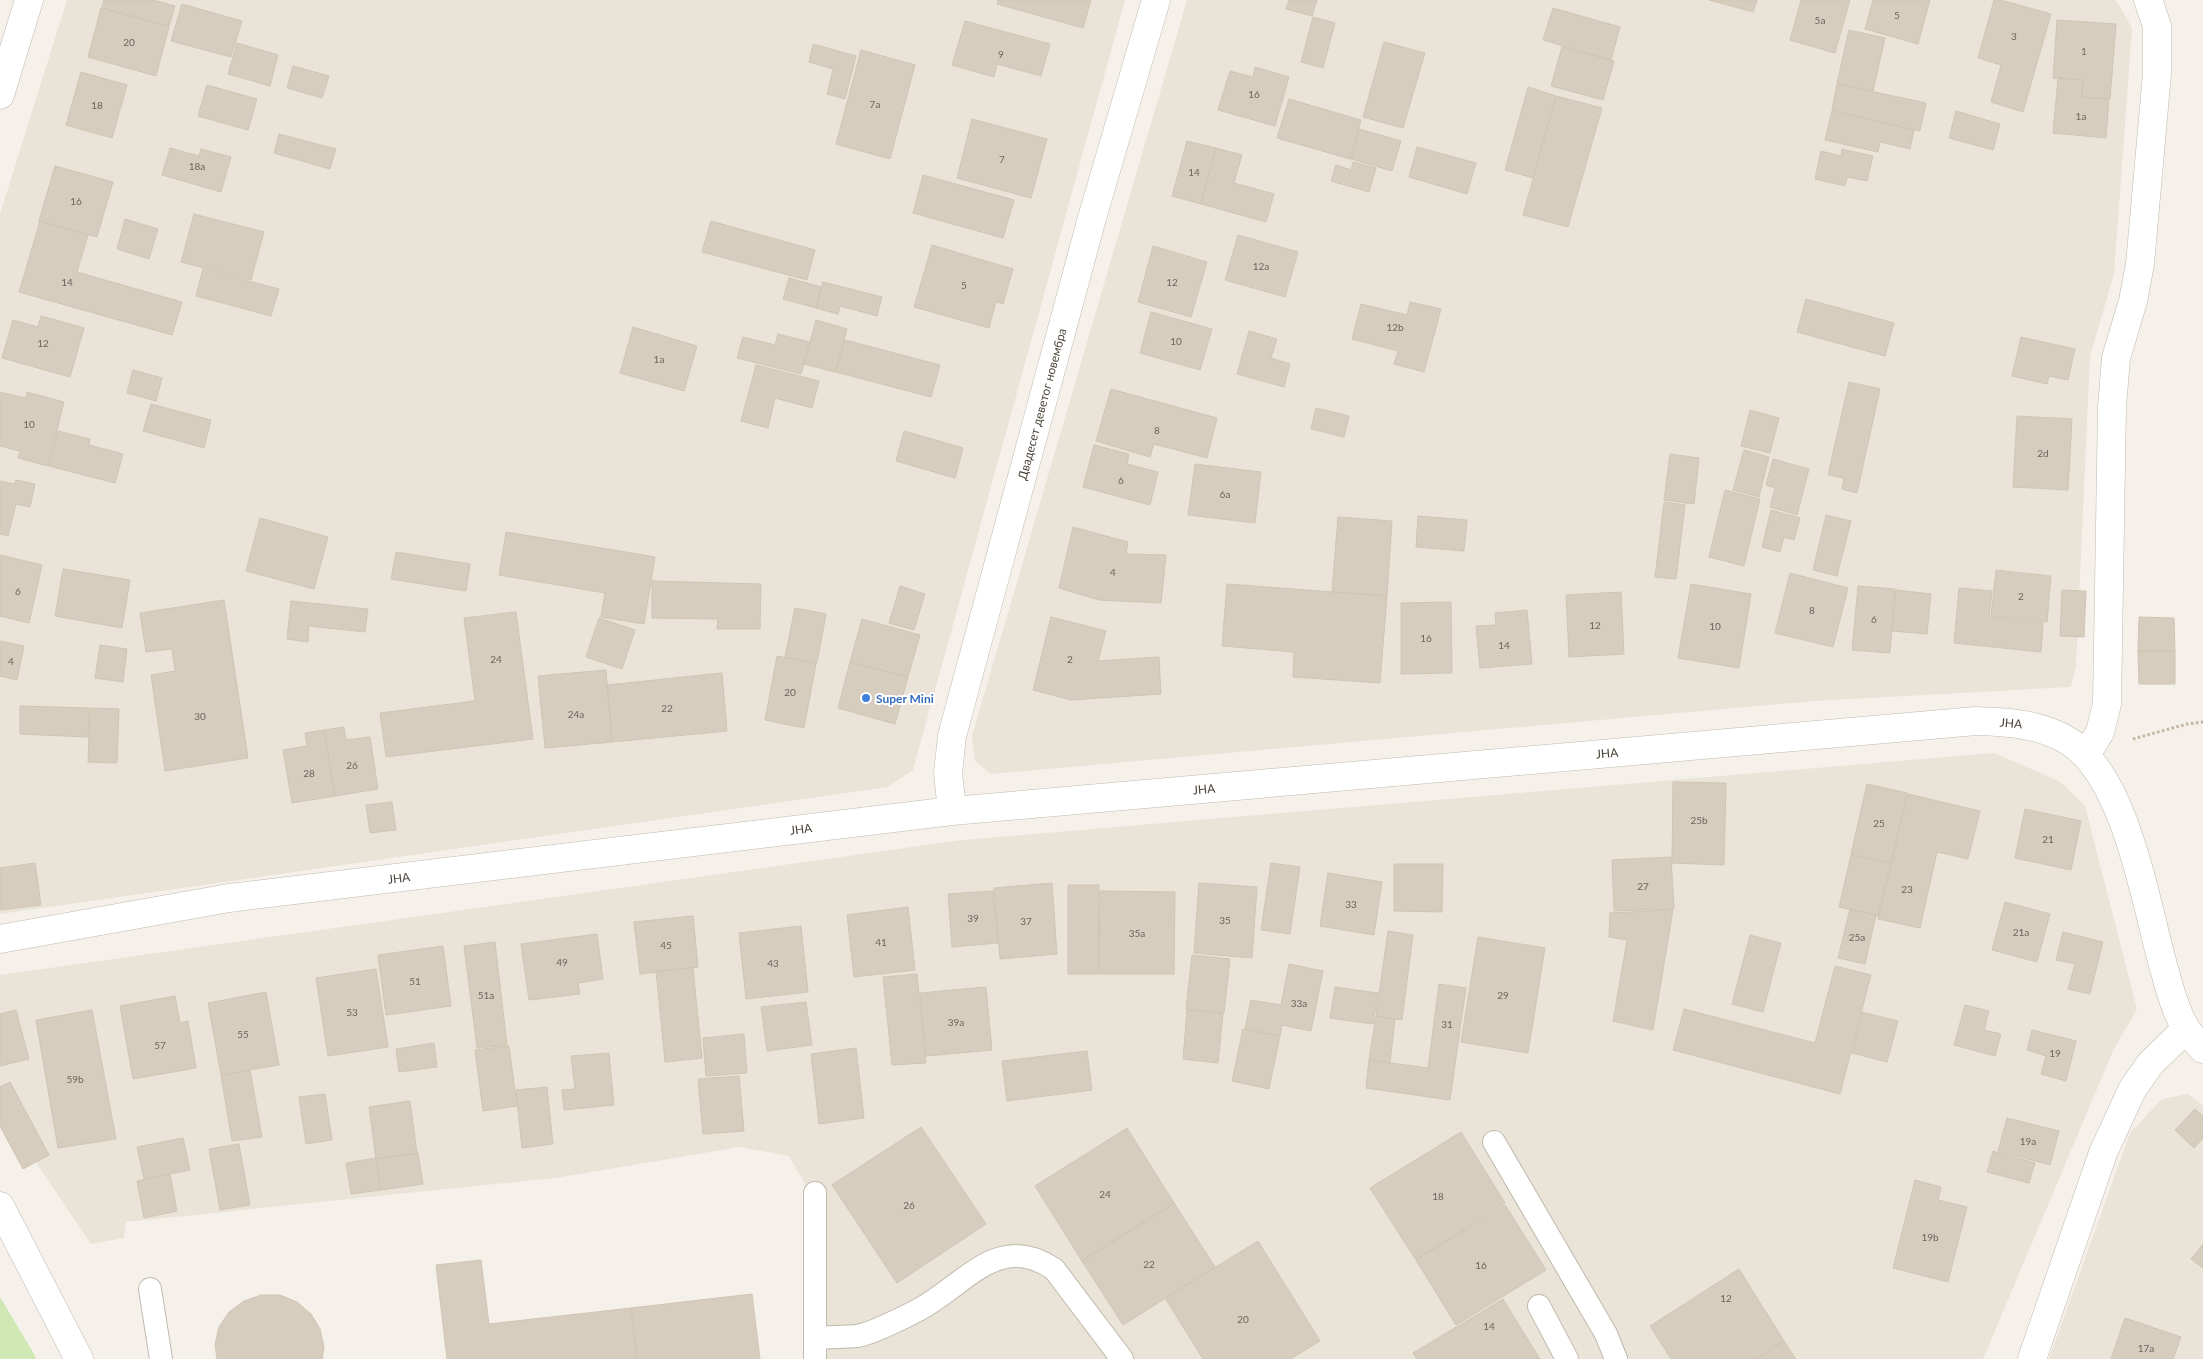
<svg xmlns="http://www.w3.org/2000/svg" width="2203" height="1359" font-family="Lato,sans-serif">
<rect width="100%" height="100%" fill="#f5f1ea"/>
<path fill="#e9e3d8" d="M 67,0 L 1125,0 L 913,770 L 888,787 L 0,914 L 0,214 Z
M 1187,0 L 2116,0 L 2132,28 L 2114,274 L 2090,356 L 2076,666 L 2071,687 L 1814,701 L 991,774 L 975,761 L 972,736 Z
M 1994,753 L 2059,781 L 2085,806 L 2137,1009 L 2113,1051 L 1983,1359 L 803,1359 L 808,1189 L 789,1156 L 740,1147 L 555,1178 L 126,1222 L 124,1238 L 91,1244 L 0,1109 L 0,975 L 962,840 Z
M 2188,1094 L 2203,1106 L 2203,1359 L 2049,1359 L 2130,1133 L 2162,1099 Z"/>
<path fill="#d0e8b3" d="M 0,1297 L 34,1354 L 36,1359 L 0,1359 Z"/>
<path fill="#d6cdbf" stroke="#d1c5b2" d="M 104,0 L 153,0 L 175,6 L 169,26 L 102,8 Z
M 998,0 L 1091,0 L 1083,28 L 997,4 Z
M 1289,0 L 1317,0 L 1312,16 L 1286,9 Z
M 1709,0 L 1757,0 L 1753,12 Z
M 1801,0 L 1850,0 L 1835,53 L 1790,40 Z
M 1873,0 L 1930,0 L 1918,44 L 1865,29 Z
M 1994,0 L 2001,0 L 2051,14 L 2023,112 L 1991,102 L 2001,65 L 1978,58 Z
M 182,4 L 242,21 L 231,57 L 171,41 Z
M 101,8 L 169,27 L 156,76 L 88,57 Z
M 1553,8 L 1620,27 L 1611,60 L 1543,40 Z
M 1313,17 L 1335,23 L 1323,68 L 1301,62 Z
M 2057,20 L 2116,24 L 2110,99 L 2082,97 L 2083,80 L 2053,78 Z
M 965,21 L 1050,44 L 1041,76 L 997,64 L 994,77 L 952,65 Z
M 1849,30 L 1885,38 L 1873,91 L 1837,83 Z
M 1384,42 L 1425,53 L 1403,128 L 1363,117 Z
M 237,43 L 278,55 L 270,86 L 228,74 Z
M 813,44 L 856,56 L 845,99 L 827,94 L 833,69 L 809,62 Z
M 1562,47 L 1614,61 L 1603,100 L 1551,86 Z
M 861,50 L 915,65 L 890,159 L 836,144 Z
M 293,66 L 329,76 L 322,98 L 287,88 Z
M 1255,67 L 1289,77 L 1275,126 L 1218,110 L 1230,71 L 1253,77 Z
M 81,72 L 127,85 L 112,138 L 66,125 Z
M 2058,78 L 2083,80 L 2082,97 L 2109,99 L 2106,138 L 2053,133 Z
M 1837,84 L 1926,103 L 1920,131 L 1832,110 Z
M 207,85 L 257,99 L 248,130 L 198,116 Z
M 1528,87 L 1556,96 L 1533,178 L 1505,170 Z
M 1556,96 L 1602,108 L 1568,227 L 1523,215 Z
M 1289,99 L 1361,120 L 1350,159 L 1277,138 Z
M 1832,111 L 1914,130 L 1910,149 L 1880,142 L 1878,152 L 1825,140 Z
M 1956,111 L 2000,124 L 1993,150 L 1949,138 Z
M 972,119 L 1047,139 L 1031,198 L 957,178 Z
M 1359,129 L 1401,141 L 1392,171 L 1351,159 Z
M 279,134 L 336,149 L 330,169 L 274,153 Z
M 1187,141 L 1216,148 L 1201,204 L 1172,196 Z
M 1417,147 L 1476,163 L 1467,194 L 1409,177 Z
M 170,148 L 199,156 L 201,149 L 231,157 L 221,192 L 162,175 Z
M 1216,148 L 1242,155 L 1234,183 L 1274,194 L 1266,222 L 1201,204 Z
M 1842,149 L 1873,156 L 1867,181 L 1847,177 L 1845,186 L 1815,179 L 1821,151 L 1841,156 Z
M 1353,162 L 1376,168 L 1369,192 L 1331,181 L 1336,165 L 1351,170 Z
M 55,166 L 113,182 L 97,237 L 39,221 Z
M 923,175 L 1014,200 L 1003,238 L 913,213 Z
M 194,214 L 264,232 L 251,280 L 181,262 Z
M 125,219 L 158,229 L 149,259 L 117,249 Z
M 40,221 L 88,235 L 77,272 L 182,302 L 172,335 L 19,292 Z
M 711,221 L 815,250 L 807,280 L 702,252 Z
M 1238,235 L 1298,252 L 1285,297 L 1225,280 Z
M 932,245 L 1013,269 L 1003,304 L 996,302 L 989,328 L 914,307 Z
M 1153,246 L 1207,262 L 1191,317 L 1138,302 Z
M 203,269 L 279,289 L 271,316 L 196,296 Z
M 789,278 L 821,287 L 816,308 L 783,299 Z
M 823,282 L 882,297 L 877,316 L 840,306 L 838,314 L 816,308 Z
M 1806,299 L 1894,323 L 1885,356 L 1797,332 Z
M 1410,302 L 1441,309 L 1424,372 L 1394,364 L 1398,351 L 1352,339 L 1361,304 L 1407,315 Z
M 1151,312 L 1212,329 L 1200,370 L 1140,353 Z
M 41,316 L 84,328 L 70,377 L 2,358 L 13,320 L 38,327 Z
M 816,320 L 847,329 L 835,372 L 804,364 Z
M 633,327 L 697,346 L 684,391 L 620,373 Z
M 1249,331 L 1277,339 L 1271,358 L 1290,364 L 1284,387 L 1237,374 Z
M 778,334 L 810,342 L 801,374 L 737,358 L 743,337 L 775,345 Z
M 2021,337 L 2075,349 L 2068,380 L 2049,376 L 2047,384 L 2012,376 Z
M 845,340 L 940,365 L 931,397 L 836,372 Z
M 756,365 L 819,381 L 812,408 L 775,398 L 768,428 L 741,421 Z
M 133,370 L 162,378 L 156,401 L 127,393 Z
M 1849,382 L 1880,389 L 1857,493 L 1842,489 L 1844,478 L 1828,475 Z
M 1111,389 L 1217,418 L 1207,458 L 1154,444 L 1150,457 L 1096,441 Z
M 0,392 L 26,398 L 27,392 L 64,402 L 48,466 L 18,458 L 20,451 L 0,446 Z
M 151,404 L 211,420 L 204,448 L 143,431 Z
M 1316,408 L 1349,416 L 1344,437 L 1311,429 Z
M 1750,410 L 1779,418 L 1770,453 L 1741,446 Z
M 2017,416 L 2072,419 L 2068,490 L 2013,487 Z
M 58,431 L 90,439 L 89,445 L 123,454 L 115,483 L 49,466 Z
M 904,431 L 963,448 L 955,478 L 896,461 Z
M 1094,445 L 1129,454 L 1127,464 L 1158,472 L 1150,505 L 1083,487 Z
M 1744,450 L 1769,457 L 1759,497 L 1733,490 Z
M 1670,454 L 1699,458 L 1694,504 L 1664,500 Z
M 1773,459 L 1809,469 L 1797,515 L 1770,507 L 1775,488 L 1766,485 Z
M 1195,464 L 1261,472 L 1255,523 L 1188,515 Z
M 16,480 L 35,484 L 30,507 L 16,504 L 8,536 L 0,534 L 0,481 L 15,484 Z
M 1725,490 L 1760,499 L 1744,566 L 1709,557 Z
M 1664,502 L 1685,505 L 1676,579 L 1655,577 Z
M 1771,510 L 1800,518 L 1794,540 L 1784,537 L 1780,552 L 1762,547 Z
M 1826,515 L 1851,521 L 1837,576 L 1813,570 Z
M 1418,516 L 1467,520 L 1464,551 L 1416,547 Z
M 1338,517 L 1392,521 L 1387,596 L 1332,592 Z
M 260,518 L 328,537 L 314,589 L 246,571 Z
M 1073,527 L 1128,542 L 1126,554 L 1166,555 L 1161,603 L 1099,600 L 1059,588 Z
M 506,532 L 655,557 L 644,624 L 601,617 L 605,593 L 499,575 Z
M 396,552 L 470,564 L 466,591 L 391,579 Z
M 0,555 L 42,565 L 29,623 L 0,616 Z
M 63,569 L 130,580 L 122,628 L 55,616 Z
M 1996,570 L 2051,576 L 2047,622 L 1991,616 Z
M 1790,573 L 1848,588 L 1833,647 L 1775,633 Z
M 652,581 L 761,584 L 760,629 L 717,629 L 718,619 L 652,618 Z
M 1227,584 L 1387,596 L 1380,683 L 1293,677 L 1294,652 L 1222,646 Z
M 1691,584 L 1751,594 L 1739,668 L 1678,658 Z
M 900,586 L 925,594 L 914,630 L 889,623 Z
M 1858,586 L 1895,589 L 1890,653 L 1852,650 Z
M 1959,588 L 1992,591 L 1989,617 L 2043,623 L 2041,652 L 1954,643 Z
M 1896,590 L 1931,594 L 1927,634 L 1892,631 Z
M 2062,590 L 2086,591 L 2084,637 L 2060,636 Z
M 1621,592 L 1624,654 L 1569,657 L 1566,595 Z
M 224,600 L 248,758 L 165,771 L 151,675 L 175,671 L 172,649 L 146,652 L 140,613 Z
M 291,601 L 368,609 L 365,632 L 309,626 L 308,642 L 287,639 Z
M 1451,602 L 1452,673 L 1401,674 L 1401,603 Z
M 795,608 L 826,614 L 817,663 L 785,657 Z
M 1527,610 L 1532,664 L 1480,668 L 1476,626 L 1496,625 L 1495,613 Z
M 516,612 L 533,739 L 386,757 L 380,713 L 475,701 L 464,618 Z
M 1051,617 L 1106,631 L 1098,661 L 1159,657 L 1161,694 L 1071,700 L 1033,690 Z
M 2139,617 L 2174,618 L 2175,651 L 2138,651 Z
M 599,618 L 635,630 L 622,669 L 586,657 Z
M 862,619 L 920,635 L 908,677 L 850,662 Z
M 0,641 L 24,646 L 17,680 L 0,676 Z
M 100,645 L 127,649 L 123,682 L 95,678 Z
M 2138,651 L 2175,651 L 2175,684 L 2139,684 Z
M 777,656 L 816,664 L 804,728 L 765,720 Z
M 850,662 L 908,677 L 895,724 L 838,708 Z
M 606,670 L 612,742 L 545,748 L 538,676 Z
M 722,673 L 727,731 L 612,742 L 607,685 Z
M 20,706 L 89,708 L 88,737 L 20,734 Z
M 90,708 L 119,709 L 117,763 L 88,762 Z
M 344,727 L 346,740 L 370,737 L 378,789 L 335,796 L 324,730 Z
M 324,730 L 335,796 L 292,803 L 283,750 L 307,746 L 305,733 Z
M 1673,782 L 1726,783 L 1724,865 L 1672,863 Z
M 1867,784 L 1907,793 L 1891,863 L 1851,854 Z
M 1908,794 L 1980,811 L 1968,859 L 1937,852 L 1920,928 L 1878,919 Z
M 392,802 L 396,830 L 370,833 L 366,805 Z
M 2025,809 L 2081,821 L 2071,870 L 2015,858 Z
M 1851,855 L 1891,864 L 1878,916 L 1839,907 Z
M 1671,857 L 1674,909 L 1614,911 L 1612,860 Z
M 35,863 L 41,905 L 0,910 L 0,868 Z
M 1271,863 L 1300,867 L 1290,934 L 1261,930 Z
M 1394,864 L 1443,864 L 1442,912 L 1394,911 Z
M 1328,873 L 1382,882 L 1374,935 L 1320,926 Z
M 1052,883 L 1057,954 L 1000,959 L 994,888 Z
M 1199,883 L 1257,887 L 1252,958 L 1194,953 Z
M 1068,885 L 1099,885 L 1098,974 L 1068,974 Z
M 993,891 L 998,943 L 952,947 L 948,894 Z
M 1100,891 L 1175,892 L 1174,974 L 1099,974 Z
M 2005,902 L 2050,914 L 2037,962 L 1992,950 Z
M 908,907 L 915,970 L 854,977 L 847,915 Z
M 1850,909 L 1876,915 L 1865,964 L 1838,958 Z
M 1673,910 L 1653,1030 L 1613,1021 L 1627,940 L 1609,937 L 1610,913 Z
M 693,916 L 698,967 L 640,974 L 634,922 Z
M 801,926 L 808,992 L 746,999 L 739,933 Z
M 1388,931 L 1413,935 L 1402,1020 L 1376,1016 Z
M 2063,932 L 2103,942 L 2090,994 L 2068,989 L 2075,964 L 2056,960 Z
M 597,934 L 603,979 L 578,983 L 580,994 L 529,1000 L 521,944 Z
M 1750,935 L 1781,943 L 1763,1012 L 1732,1004 Z
M 1478,937 L 1545,948 L 1528,1053 L 1461,1042 Z
M 495,942 L 507,1045 L 477,1048 L 464,946 Z
M 443,946 L 451,1006 L 386,1015 L 378,955 Z
M 1192,955 L 1230,959 L 1224,1013 L 1186,1009 Z
M 1289,964 L 1323,971 L 1311,1031 L 1282,1025 L 1280,1036 L 1245,1029 L 1251,1000 L 1281,1005 Z
M 1835,966 L 1871,975 L 1840,1094 L 1673,1050 L 1684,1009 L 1815,1043 Z
M 693,968 L 702,1058 L 665,1062 L 656,971 Z
M 376,969 L 388,1047 L 328,1056 L 316,978 Z
M 917,974 L 926,1063 L 892,1065 L 883,977 Z
M 1439,984 L 1466,988 L 1450,1100 L 1366,1088 L 1369,1060 L 1428,1068 Z
M 986,987 L 992,1050 L 926,1056 L 920,993 Z
M 1335,987 L 1378,993 L 1373,1024 L 1330,1018 Z
M 266,992 L 279,1065 L 221,1075 L 208,1003 Z
M 175,996 L 180,1023 L 188,1021 L 196,1068 L 133,1079 L 120,1006 Z
M 806,1002 L 812,1045 L 767,1051 L 761,1007 Z
M 1965,1005 L 1989,1011 L 1984,1030 L 2001,1034 L 1995,1056 L 1954,1045 Z
M 16,1010 L 29,1059 L 0,1066 L 0,1014 Z
M 92,1010 L 116,1139 L 58,1148 L 36,1020 Z
M 1187,1010 L 1223,1014 L 1218,1063 L 1183,1059 Z
M 1862,1012 L 1898,1021 L 1887,1062 L 1852,1053 Z
M 1376,1016 L 1395,1019 L 1390,1063 L 1369,1060 Z
M 1243,1029 L 1280,1036 L 1269,1089 L 1232,1081 Z
M 2032,1030 L 2076,1041 L 2066,1081 L 2041,1074 L 2046,1056 L 2027,1050 Z
M 744,1034 L 747,1073 L 706,1076 L 703,1038 Z
M 434,1043 L 437,1067 L 399,1072 L 396,1049 Z
M 509,1046 L 517,1106 L 483,1111 L 475,1050 Z
M 856,1048 L 864,1118 L 819,1124 L 811,1054 Z
M 1087,1051 L 1092,1090 L 1007,1101 L 1002,1061 Z
M 609,1053 L 614,1105 L 564,1110 L 562,1090 L 575,1089 L 571,1056 Z
M 250,1070 L 262,1137 L 232,1141 L 221,1076 Z
M 739,1076 L 744,1131 L 703,1134 L 698,1079 Z
M 10,1082 L 49,1155 L 23,1169 L 0,1126 L 0,1087 Z
M 547,1087 L 553,1144 L 522,1148 L 516,1090 Z
M 325,1094 L 332,1140 L 306,1144 L 299,1097 Z
M 410,1101 L 417,1153 L 376,1159 L 369,1107 Z
M 2195,1109 L 2203,1116 L 2203,1138 L 2194,1148 L 2175,1130 Z
M 2007,1118 L 2059,1131 L 2050,1165 L 1998,1151 Z
M 921,1127 L 986,1224 L 897,1283 L 832,1185 Z
M 1127,1128 L 1174,1203 L 1082,1261 L 1035,1186 Z
M 1461,1132 L 1505,1203 L 1416,1260 L 1370,1188 Z
M 183,1138 L 190,1170 L 144,1179 L 137,1147 Z
M 239,1144 L 250,1205 L 220,1210 L 209,1149 Z
M 1993,1151 L 2035,1163 L 2029,1183 L 1987,1172 Z
M 418,1153 L 423,1184 L 381,1190 L 376,1159 Z
M 376,1158 L 381,1190 L 351,1194 L 346,1163 Z
M 170,1174 L 177,1211 L 144,1218 L 137,1181 Z
M 1915,1180 L 1941,1187 L 1938,1200 L 1967,1207 L 1948,1282 L 1893,1268 Z
M 1174,1203 L 1215,1267 L 1123,1325 L 1082,1261 Z
M 1505,1205 L 1546,1270 L 1456,1325 L 1416,1260 Z
M 1258,1241 L 1320,1341 L 1291,1359 L 1203,1359 L 1165,1298 Z
M 2203,1244 L 2203,1268 L 2191,1259 Z
M 481,1260 L 489,1324 L 631,1308 L 637,1359 L 447,1359 L 436,1265 Z
M 1739,1269 L 1784,1341 L 1756,1359 L 1671,1359 L 1650,1326 Z
M 752,1294 L 760,1359 L 637,1359 L 631,1308 Z
M 261,1295 L 280,1295 L 297,1302 L 311,1314 L 320,1329 L 324,1347 L 322,1359 L 217,1359 L 215,1344 L 219,1327 L 229,1312 L 244,1301 Z
M 1503,1299 L 1540,1359 L 1417,1359 L 1413,1353 Z
M 2125,1318 L 2181,1337 L 2173,1359 L 2111,1359 Z
M 1784,1341 L 1796,1359 L 1756,1359 Z"/>
<g fill="none" stroke-linecap="round" stroke-linejoin="round">
<g stroke="#c0b9ac" stroke-width="24">
<path id="service" d="M 1494,1142 L 1606,1334 L 1616,1359
M 815,1193 L 815,1359
M 150,1289 L 161,1359
M 1539,1306 L 1567,1359
M 815,1338 C 829,1337 843,1337 857,1336 C 871,1334 907,1316 920,1309 C 967,1283 998,1232 1054,1269 L 1122,1359"/>
</g>
<g stroke="#c0b9ac" stroke-width="29">
<path id="minor" d="M 0,95 L 29,0
M 2086,755 L 2100,732 L 2107,704 L 2112,407 L 2116,358 L 2133,301 L 2140,264 L 2157,74 L 2157,26 L 2148,0
M 952,811 L 948,773 L 952,736 L 1092,218 L 1156,0
M 0,939 L 229,898 L 952,811 L 1976,721 C 2008,722 2042,724 2070,742 C 2128,780 2146,908 2165,972 C 2170,991 2176,1012 2186,1029 C 2191,1036 2197,1043 2203,1049
M 0,1206 L 79,1359
M 2032,1359 L 2103,1153 L 2132,1090 L 2150,1064 L 2186,1029"/>
</g>
<path stroke="#c2b59e" stroke-width="3" stroke-dasharray="2.5 2.5" stroke-linecap="butt" d="M 2133,739 L 2187,724 L 2203,722"/>
<use href="#service" stroke="#fff" stroke-width="22"/>
<use href="#minor" stroke="#fff" stroke-width="28"/>
</g>
<circle fill="#3f7fe0" stroke="#fff" stroke-width="2" cx="866" cy="698" r="5"/>
<g text-anchor="middle" dominant-baseline="central" stroke-width="4" stroke-linejoin="round" paint-order="stroke">
<g font-size="10" fill="#6c655a">
<text x="1897" y="15">5</text>
<text x="1820" y="20">5a</text>
<text x="2014" y="36">3</text>
<text x="129" y="42">20</text>
<text x="2084" y="51">1</text>
<text x="1001" y="54">9</text>
<text x="1254" y="94">16</text>
<text x="875" y="104">7a</text>
<text x="97" y="105">18</text>
<text x="2081" y="116">1a</text>
<text x="1002" y="159">7</text>
<text x="197" y="166">18a</text>
<text x="1194" y="172">14</text>
<text x="76" y="201">16</text>
<text x="1261" y="266">12a</text>
<text x="67" y="282">14</text>
<text x="1172" y="282">12</text>
<text x="964" y="285">5</text>
<text x="1395" y="327">12b</text>
<text x="1176" y="341">10</text>
<text x="43" y="343">12</text>
<text x="659" y="359">1a</text>
<text x="29" y="424">10</text>
<text x="1157" y="430">8</text>
<text x="2043" y="453">2d</text>
<text x="1121" y="480">6</text>
<text x="1225" y="494">6a</text>
<text x="1113" y="572">4</text>
<text x="18" y="591">6</text>
<text x="2021" y="596">2</text>
<text x="1812" y="610">8</text>
<text x="1874" y="619">6</text>
<text x="1595" y="625">12</text>
<text x="1715" y="626">10</text>
<text x="1426" y="638">16</text>
<text x="1504" y="645">14</text>
<text x="496" y="659">24</text>
<text x="1070" y="659">2</text>
<text x="11" y="661">4</text>
<text x="790" y="692">20</text>
<text x="667" y="708">22</text>
<text x="576" y="714">24a</text>
<text x="200" y="716">30</text>
<text x="352" y="765">26</text>
<text x="309" y="773">28</text>
<text x="1699" y="820">25b</text>
<text x="1879" y="823">25</text>
<text x="2048" y="839">21</text>
<text x="1643" y="886">27</text>
<text x="1907" y="889">23</text>
<text x="1351" y="904">33</text>
<text x="973" y="918">39</text>
<text x="1225" y="920">35</text>
<text x="1026" y="921">37</text>
<text x="2021" y="932">21a</text>
<text x="1137" y="933">35a</text>
<text x="1857" y="937">25a</text>
<text x="881" y="942">41</text>
<text x="666" y="945">45</text>
<text x="562" y="962">49</text>
<text x="773" y="963">43</text>
<text x="415" y="981">51</text>
<text x="486" y="995">51a</text>
<text x="1503" y="995">29</text>
<text x="1299" y="1003">33a</text>
<text x="352" y="1012">53</text>
<text x="956" y="1022">39a</text>
<text x="1447" y="1024">31</text>
<text x="243" y="1034">55</text>
<text x="160" y="1045">57</text>
<text x="2055" y="1053">19</text>
<text x="75" y="1079">59b</text>
<text x="2028" y="1141">19a</text>
<text x="1105" y="1194">24</text>
<text x="1438" y="1196">18</text>
<text x="909" y="1205">26</text>
<text x="1930" y="1237">19b</text>
<text x="1149" y="1264">22</text>
<text x="1481" y="1265">16</text>
<text x="1726" y="1298">12</text>
<text x="1243" y="1319">20</text>
<text x="1489" y="1326">14</text>
<text x="2146" y="1348">17a</text>
</g>
<g font-size="12" fill="#494238" stroke="#fff">
<text transform="translate(1042 404) rotate(-75)">Двадесет деветог новембра</text>
<text transform="translate(2011 723) rotate(5)">ЈНА</text>
<text transform="translate(1607 753) rotate(-5)">ЈНА</text>
<text transform="translate(1204 789) rotate(-5)">ЈНА</text>
<text transform="translate(801 829) rotate(-7)">ЈНА</text>
<text transform="translate(399 878) rotate(-7)">ЈНА</text>
</g>
<g font-size="12" font-weight="bold" fill="#366cbe" stroke="#fff" text-anchor="start">
<text x="876" y="698">Super Mini</text>
</g>
</g>
</svg>
